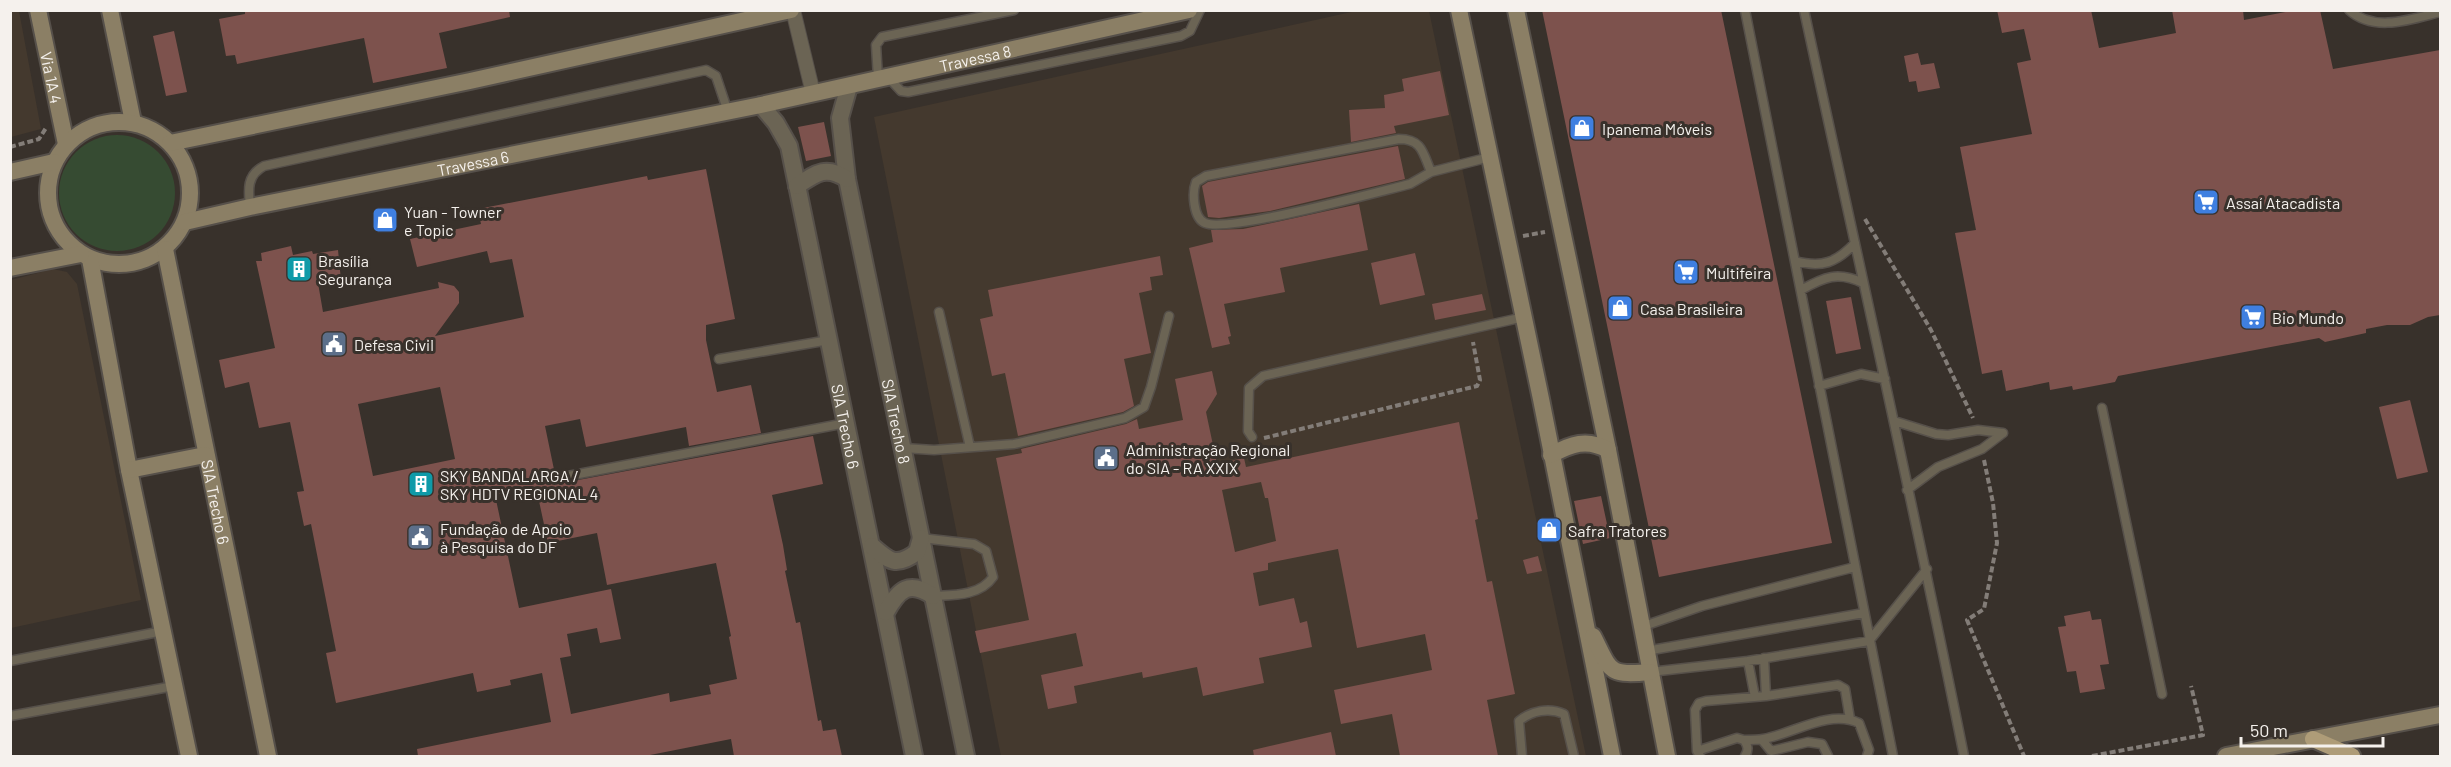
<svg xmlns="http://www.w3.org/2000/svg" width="2451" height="767" font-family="Barlow,sans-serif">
<rect width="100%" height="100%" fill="#38312b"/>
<path fill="#44392e" d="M 11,10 L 19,11 L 41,129 L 11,137 Z
M 1356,11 L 1429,11 L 1586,756 L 1001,756 L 874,117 Z
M 53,269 L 67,272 L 77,284 L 141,600 L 11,628 L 11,280 Z"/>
<path fill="#364b32" d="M59 193a58 58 0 1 1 116 0a58 58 0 1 1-116 0Z"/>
<path fill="#7d524d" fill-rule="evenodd" d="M 245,10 L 509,10 L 510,17 L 439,33 L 447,68 L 373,83 L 364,38 L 237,64 L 235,55 L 226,56 L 219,19 L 245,14 Z
M 1542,10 L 1721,10 L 1832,543 L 1659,577 Z
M 1997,10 L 2091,10 L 2099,48 L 2176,33 L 2172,10 L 2243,10 L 2244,20 L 2296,10 L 2320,10 L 2333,69 L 2440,50 L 2440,315 L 2428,317 L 2410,325 L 2387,325 L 2366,329 L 2366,333 L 2325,342 L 2319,338 L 2118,376 L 2115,382 L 2073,390 L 2072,386 L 2050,390 L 2049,382 L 2006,391 L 2002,370 L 1982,374 L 1955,233 L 1976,230 L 1960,147 L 2032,134 L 2017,63 L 2031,60 L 2024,29 L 2002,33 Z
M 174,31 L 187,92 L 166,96 L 153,36 Z
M 1918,53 L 1921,65 L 1934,63 L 1940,88 L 1918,92 L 1916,81 L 1909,82 L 1904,56 Z
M 1440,71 L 1449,115 L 1394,126 L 1396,133 L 1351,142 L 1349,110 L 1385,108 L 1384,95 L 1404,91 L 1402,79 Z
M 824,122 L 831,156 L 806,161 L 798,127 Z
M 1398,146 L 1405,179 L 1270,211 L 1219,218 L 1208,217 L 1202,186 L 1208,182 Z
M 706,169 L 735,319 L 706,325 L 706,340 L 717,392 L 751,385 L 761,433 L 689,446 L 686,427 L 586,447 L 580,419 L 545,426 L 557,484 L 813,436 L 823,484 L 772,495 L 783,545 L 787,570 L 785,571 L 796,623 L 800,622 L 818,721 L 821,720 L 823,731 L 836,729 L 842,756 L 734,756 L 731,739 L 645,756 L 418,756 L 417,749 L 551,722 L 542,673 L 510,680 L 511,685 L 477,692 L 473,673 L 336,703 L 326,653 L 336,651 L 311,524 L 304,526 L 297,492 L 304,491 L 290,422 L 259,428 L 249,382 L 225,388 L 219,360 L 275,348 L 256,261 L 262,261 L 261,253 L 291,246 L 293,255 L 312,251 L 313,254 L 338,250 L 341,280 L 318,283 L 323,312 L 439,288 L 438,282 L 454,286 L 459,292 L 459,303 L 435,336 L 524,317 L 512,259 L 490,263 L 487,251 L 417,267 L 410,239 L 481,224 L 478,209 L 647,176 L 648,180 ZM 440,387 L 455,459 L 373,476 L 358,404 ZM 536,487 L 548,543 L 597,533 L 607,585 L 716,563 L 731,636 L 729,637 L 737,679 L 709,685 L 711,694 L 670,702 L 669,693 L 571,714 L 560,658 L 571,656 L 567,634 L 597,628 L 600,643 L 621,639 L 611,589 L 519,608 L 495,495 Z
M 1359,204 L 1368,250 L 1280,268 L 1285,292 L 1224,304 L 1231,336 L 1228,337 L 1230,344 L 1212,348 L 1189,248 L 1213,242 L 1211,230 L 1243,229 L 1272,223 Z
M 1415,253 L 1425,295 L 1380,305 L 1371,263 Z
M 1160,256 L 1163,275 L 1150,277 L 1152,290 L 1139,293 L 1151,353 L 1124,359 L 1134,406 L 1123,412 L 1018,436 L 1005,373 L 992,376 L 980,319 L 993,316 L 988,290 Z
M 1482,294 L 1486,310 L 1435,320 L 1432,304 Z
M 1851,297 L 1861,349 L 1836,354 L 1826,301 Z
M 1212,371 L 1217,394 L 1206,412 L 1217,464 L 1244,458 L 1246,467 L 1459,422 L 1478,519 L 1475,520 L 1487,582 L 1492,581 L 1515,694 L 1487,700 L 1498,756 L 1400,756 L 1392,714 L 1341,724 L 1334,690 L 1432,670 L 1425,634 L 1357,648 L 1338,549 L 1268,563 L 1268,570 L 1253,573 L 1259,606 L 1294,598 L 1300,623 L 1307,621 L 1312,647 L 1259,658 L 1264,683 L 1203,696 L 1197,667 L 1143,678 L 1142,672 L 1074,686 L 1077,703 L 1048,709 L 1041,675 L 1083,666 L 1076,633 L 980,653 L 975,631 L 1029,620 L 996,458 L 1022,453 L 1021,449 L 1126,424 L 1137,419 L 1139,429 L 1183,420 L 1175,379 ZM 1261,482 L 1265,498 L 1268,498 L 1276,541 L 1235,552 L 1222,490 Z
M 2410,400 L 2428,472 L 2397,479 L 2379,407 Z
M 1601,496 L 1610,538 L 1583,544 L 1574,501 Z
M 1538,556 L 1542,571 L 1527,574 L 1523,560 Z
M 2090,611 L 2092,620 L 2101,619 L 2109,664 L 2100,665 L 2105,689 L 2080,693 L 2076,671 L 2067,672 L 2058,627 L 2066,626 L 2064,616 Z
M 1331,732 L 1336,756 L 1254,756 L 1253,750 Z"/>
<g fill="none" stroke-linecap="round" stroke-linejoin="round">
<g stroke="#56504a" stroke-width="11">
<path id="service" d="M 1745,10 L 1893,756
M 1804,10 C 1858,259 1914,507 1964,756
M 2349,10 C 2374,33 2412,19 2440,12
M 888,77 L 901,91 L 908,92 L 1181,36 L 1190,31 L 1200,10
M 878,78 L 876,45 L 882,37 L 1014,10
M 1431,172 C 1423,153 1422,139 1399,139 L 1206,176 L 1196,182 C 1192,192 1193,218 1205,223 C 1228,233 1377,192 1410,184 L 1431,172 L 1490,157
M 250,207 C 248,189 247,175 264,166 L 706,70 L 716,76 L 728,112
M 1795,261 C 1822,268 1836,263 1855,243
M 1801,290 C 1824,277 1838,271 1863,283
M 939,312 L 970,447
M 719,359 L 829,340
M 1819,386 L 1861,374 L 1885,379
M 2102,408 L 2162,694
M 1894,421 L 1936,434 L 1948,435 L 1978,430 L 2003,433
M 1252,437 L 1248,431 L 1249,388 L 1263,376 L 1524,317
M 903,448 L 934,450 L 1014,444 L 1125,418 L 1144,407 L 1151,387 L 1169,316
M 568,476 L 846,423
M 1907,490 L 1938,467 L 1982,449 L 2003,433
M 921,538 L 974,544 L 986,551 L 993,577 C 980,596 954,595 933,596
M 1641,627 L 1702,606 L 1855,567
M 1646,651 L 1864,613
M 1764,658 L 1766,696
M 10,661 L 163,631
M 1748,661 L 1755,697
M 1650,672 L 1748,661 L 1869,641 L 1927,569
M 10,716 L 174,686
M 1744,740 C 1750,740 1757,740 1763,739 C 1793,734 1829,709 1859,723 L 1869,750 L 1867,756
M 1762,740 L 1771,751 L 1808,742 L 1822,744 L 1828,756
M 1697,751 L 1737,738 L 1744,740 C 1748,746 1749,750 1745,756
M 1522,756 L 1519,721 C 1531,711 1549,707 1564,714 L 1574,756
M 1700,756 L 1697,751 L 1695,710 L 1699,703 L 1706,701 L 1766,696 L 1838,685 L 1845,689 L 1850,719"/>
</g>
<g stroke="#56504a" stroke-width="16">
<path id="pedestrian" d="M 793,10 L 813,93"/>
</g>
<g stroke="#56504a" stroke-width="20">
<g id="tertiary">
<path id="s1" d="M 849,86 L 840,118 L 847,179 L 966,756"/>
<path id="s2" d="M 761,105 L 776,123 L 789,146 L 914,756"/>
<path d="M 797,186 C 816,173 826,165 847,179"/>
<path d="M 872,546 C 889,561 896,568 917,552 L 921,538"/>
<path d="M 886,612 C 899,589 909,580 933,596"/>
</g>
</g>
<g stroke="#56504a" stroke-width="20">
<g id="secondary">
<path id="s3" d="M 38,10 L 66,144"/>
<path d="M 110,10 L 133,122"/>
<path d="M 1459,10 L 1541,399 L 1612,756"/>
<path d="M 1516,10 L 1608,450 L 1667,756"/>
<circle cx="119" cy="193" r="71"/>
<path d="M 170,143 L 470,81 L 791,10"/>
<path d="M 10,172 L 54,162"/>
<path id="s4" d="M 185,222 L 250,207 L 761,105 L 1189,10"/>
<path id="s5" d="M 165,249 L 268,756"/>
<path d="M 90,259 L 129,470 L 189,756"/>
<path d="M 10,268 L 81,254"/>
<path d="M 1551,455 C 1571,444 1587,438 1608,450"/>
<path d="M 129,470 L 205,455"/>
<path d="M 1593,636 C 1611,671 1607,676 1650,672"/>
<path d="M 2226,756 L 2440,715"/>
</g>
</g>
<g stroke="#56504a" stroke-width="20">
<path id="trunk" d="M 2313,739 L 2352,756"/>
</g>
<path stroke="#837d78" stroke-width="4" stroke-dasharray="6 3" stroke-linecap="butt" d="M 10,147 L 39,139 L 46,128
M 1865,219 L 1931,330 L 1973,418
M 1523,236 L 1545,232
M 1264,438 L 1477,386 L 1480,380 L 1473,342
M 1984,460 L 1993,503 L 1997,543 L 1984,609 L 1967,620 L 2024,756
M 2092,756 L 2203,735 L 2191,686"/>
<use href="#service" stroke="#6b6454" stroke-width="8"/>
<use href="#pedestrian" stroke="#6b6454" stroke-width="14"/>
<use href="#tertiary" stroke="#6b6454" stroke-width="16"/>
<use href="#secondary" stroke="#8b7f65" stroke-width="16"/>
<use href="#trunk" stroke="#ae9c78" stroke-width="16"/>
</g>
<defs>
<g id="shop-square" transform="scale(1.35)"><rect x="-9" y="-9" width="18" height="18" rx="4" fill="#3f7fe0" stroke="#38312b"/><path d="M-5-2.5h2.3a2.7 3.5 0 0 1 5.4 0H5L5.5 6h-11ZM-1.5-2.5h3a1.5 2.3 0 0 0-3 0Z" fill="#fff"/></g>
<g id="supermarket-square" transform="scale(1.35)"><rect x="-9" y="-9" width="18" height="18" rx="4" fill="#3f7fe0" stroke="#38312b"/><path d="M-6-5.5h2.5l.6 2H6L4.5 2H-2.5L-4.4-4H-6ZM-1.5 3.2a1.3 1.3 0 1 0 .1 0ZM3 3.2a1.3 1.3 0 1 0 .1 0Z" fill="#fff"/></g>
<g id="building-square" transform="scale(1.35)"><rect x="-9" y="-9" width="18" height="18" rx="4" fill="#0f9aa8" stroke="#38312b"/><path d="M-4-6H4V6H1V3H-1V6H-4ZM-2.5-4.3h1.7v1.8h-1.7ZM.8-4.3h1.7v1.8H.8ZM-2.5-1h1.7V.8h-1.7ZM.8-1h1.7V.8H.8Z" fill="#fff"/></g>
<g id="civic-square" transform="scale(1.35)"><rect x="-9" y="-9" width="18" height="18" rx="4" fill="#5c6f8a" stroke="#38312b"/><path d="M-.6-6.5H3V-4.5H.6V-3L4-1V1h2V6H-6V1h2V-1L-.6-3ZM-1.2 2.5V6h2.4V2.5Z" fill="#fff"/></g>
</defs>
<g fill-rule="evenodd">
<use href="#shop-square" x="1582" y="128"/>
<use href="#supermarket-square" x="2206" y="202"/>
<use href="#shop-square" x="385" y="220"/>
<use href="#building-square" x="299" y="269"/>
<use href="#supermarket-square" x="1686" y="272"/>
<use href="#shop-square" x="1620" y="308"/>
<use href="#supermarket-square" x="2253" y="317"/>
<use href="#civic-square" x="334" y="344"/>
<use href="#civic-square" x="1106" y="458"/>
<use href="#building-square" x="421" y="484"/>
<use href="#shop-square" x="1549" y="530"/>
<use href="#civic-square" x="420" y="537"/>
</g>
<g text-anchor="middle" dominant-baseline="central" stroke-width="6" stroke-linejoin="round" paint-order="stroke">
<g font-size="16" fill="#f5f1ed" stroke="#38312b">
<text stroke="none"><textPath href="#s4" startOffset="807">Travessa 8</textPath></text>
<text stroke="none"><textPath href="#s3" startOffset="69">Via 1A 4</textPath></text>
<text stroke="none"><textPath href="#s4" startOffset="294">Travessa 6</textPath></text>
<text stroke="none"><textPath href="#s1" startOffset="342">SIA Trecho 8</textPath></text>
<text stroke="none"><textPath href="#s2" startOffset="336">SIA Trecho 6</textPath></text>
<text stroke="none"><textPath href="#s5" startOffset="258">SIA Trecho 6</textPath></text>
</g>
<g font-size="16" fill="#f5f1ed" stroke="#38312b" text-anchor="start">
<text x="1602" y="128">Ipanema Móveis</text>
<text x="2226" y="202">Assaí Atacadista</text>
<text x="404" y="211">Yuan - Towner<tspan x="404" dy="18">e Topic</tspan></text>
<text x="318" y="260">Brasília<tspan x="318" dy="18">Segurança</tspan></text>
<text x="1706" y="272">Multifeira</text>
<text x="1640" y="308">Casa Brasileira</text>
<text x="2272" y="317">Bio Mundo</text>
<text x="354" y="344">Defesa Civil</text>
<text x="1126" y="449">Administração Regional<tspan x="1126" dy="18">do SIA - RA XXIX</tspan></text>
<text x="440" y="475">SKY BANDALARGA /<tspan x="440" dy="18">SKY HDTV REGIONAL 4</tspan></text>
<text x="440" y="528">Fundação de Apoio<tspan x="440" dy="18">à Pesquisa do DF</tspan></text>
<text x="1568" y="530">Safra Tratores</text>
</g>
</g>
<rect width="2451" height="767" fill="none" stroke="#f5f1ed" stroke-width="24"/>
<path d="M2241 737v9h142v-9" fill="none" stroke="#f5f1ed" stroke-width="3"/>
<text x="2250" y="737" font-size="18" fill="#f5f1ed" stroke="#38312b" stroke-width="4.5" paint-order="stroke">50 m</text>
</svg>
